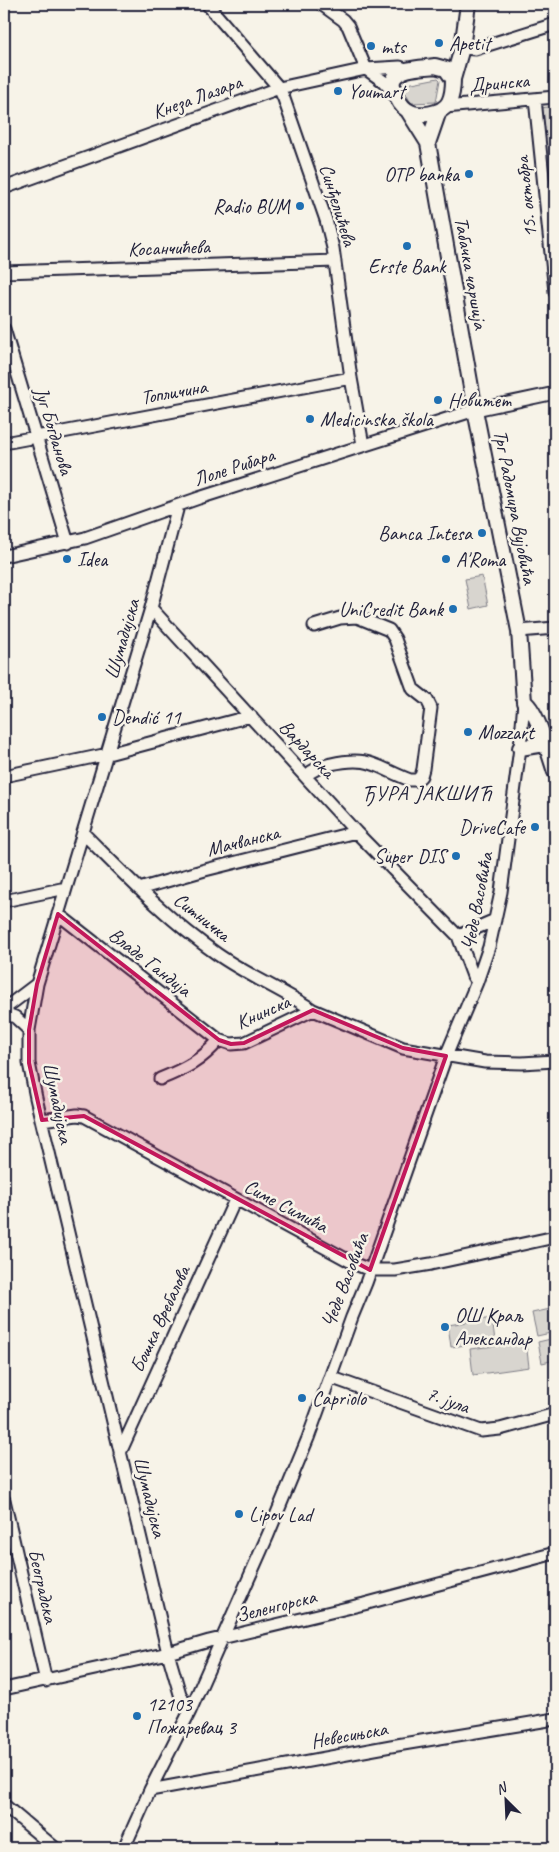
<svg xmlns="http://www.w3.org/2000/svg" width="559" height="1852" font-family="Caveat,sans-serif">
<rect width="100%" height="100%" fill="#f7f3e8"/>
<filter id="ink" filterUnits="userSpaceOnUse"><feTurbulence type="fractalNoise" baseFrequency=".02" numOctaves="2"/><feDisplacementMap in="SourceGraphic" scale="10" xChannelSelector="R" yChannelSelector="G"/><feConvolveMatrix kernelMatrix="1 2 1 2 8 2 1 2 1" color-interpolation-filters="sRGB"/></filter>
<g filter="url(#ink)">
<path fill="#d8d5cf" stroke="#7d7c85" d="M 438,78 L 440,80 L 436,102 L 411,103 L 402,87 L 402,85 Z
M 555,106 L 555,261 L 541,108 Z
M 482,576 L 488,605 L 471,609 L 465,579 Z
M 555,1308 L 555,1332 L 537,1336 L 532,1313 Z
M 492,1318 L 495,1341 L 451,1347 L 448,1325 Z
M 555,1338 L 555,1360 L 542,1363 L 538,1342 Z
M 526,1342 L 529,1367 L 473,1375 L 470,1349 Z"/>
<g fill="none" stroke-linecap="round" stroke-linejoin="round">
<g stroke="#22223b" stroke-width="15">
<path id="minor" d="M 207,4 L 279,88 L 284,99 L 326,220 L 333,248 L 351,378 L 363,445
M 321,4 L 343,20 L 348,26 L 366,69 L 383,81 L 396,95
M 462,48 L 475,49 L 555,24
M 535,99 L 555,292
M 445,107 L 555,97
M 4,188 L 279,88 L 366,69 L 400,67 L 408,70
M 4,272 L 335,261
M 4,329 L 68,543
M 4,443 L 351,378
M 178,506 L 151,608 L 37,984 L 29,1030 L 29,1063 L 36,1098 L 168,1653 L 180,1694 L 190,1711
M 4,556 L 85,538 L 199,498 L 475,410 L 555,393
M 151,608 L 356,832 L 458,936 L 473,976 L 477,982
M 519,631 L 555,628
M 4,776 L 108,754 L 251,716
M 306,776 C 313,769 321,767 331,764 C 370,755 376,767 410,780 L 417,780 L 421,776 L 423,769 L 431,708 L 427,700 L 413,689 L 395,639 L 389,630 L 357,617 L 340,618 L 314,626
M 84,834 C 127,877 167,919 217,954 C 247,975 282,990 313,1010
M 139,889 L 205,870 L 356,832
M 4,901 L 66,888
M 58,914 L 219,1040
M 458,936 L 495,920
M 4,1009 L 37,984
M 4,1013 L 15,1017 L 29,1030
M 160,1079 C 185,1069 201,1061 219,1040 L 231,1044 L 244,1043 L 313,1010 L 403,1048 L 485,1062 L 522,1063 L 555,1061
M 42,1120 L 77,1115 L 84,1116 L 355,1264 L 370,1270 L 395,1270 L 431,1264 L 555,1237
M 330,1377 L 481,1431 L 500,1429 L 555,1414
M 120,1453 L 235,1200
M 4,1500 L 46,1681
M 4,1689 L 168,1653 L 209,1641 L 364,1604 L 555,1553
M 150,1790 L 391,1746 L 555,1719
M 4,1805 L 55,1848
M 124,1848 L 150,1790 L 190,1711 L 268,1535 L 308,1438 L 352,1317 L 366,1283 L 446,1056 L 477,982 L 489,947 L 501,892 L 520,748 L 524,702"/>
</g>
<g stroke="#22223b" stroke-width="18">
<path id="major" d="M 435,66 L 446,69 L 453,79 C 453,86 452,96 449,102 C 443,114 418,118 407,110 C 401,106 397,99 395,92 C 393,87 391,82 395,77 C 403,67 423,68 435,66 Z
M 453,79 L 462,48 L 468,4
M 408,111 L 428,143 L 475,410 L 519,631 L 524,702 C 536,707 550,757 555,772
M 428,143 L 439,111
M 520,748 L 545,744"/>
</g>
<use href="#minor" stroke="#f7f3e8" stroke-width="11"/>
<use href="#major" stroke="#f7f3e8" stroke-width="14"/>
</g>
</g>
<path fill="#c2185b" fill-opacity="0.2" stroke="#c2185b" stroke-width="4" stroke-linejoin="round" d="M 58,914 L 219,1040 L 231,1044 L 244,1043 L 313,1010 L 403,1048 L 446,1056 L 370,1270 L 84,1116 L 42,1120 L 29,1063 L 29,1030 L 37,984 Z"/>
<g fill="#1f6fb2" stroke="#f7f3e8" stroke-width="2">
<circle cx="439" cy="43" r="5"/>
<circle cx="371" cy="46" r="5"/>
<circle cx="338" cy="91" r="5"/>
<circle cx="469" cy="174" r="5"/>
<circle cx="300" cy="206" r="5"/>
<circle cx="407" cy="246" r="5"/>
<circle cx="438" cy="400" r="5"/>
<circle cx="310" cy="419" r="5"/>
<circle cx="482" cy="533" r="5"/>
<circle cx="67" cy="559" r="5"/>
<circle cx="446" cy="559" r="5"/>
<circle cx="453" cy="609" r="5"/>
<circle cx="102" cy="717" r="5"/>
<circle cx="468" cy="732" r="5"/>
<circle cx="535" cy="827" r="5"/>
<circle cx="456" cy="856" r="5"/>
<circle cx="445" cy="1327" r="5"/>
<circle cx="302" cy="1398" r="5"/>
<circle cx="239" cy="1514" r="5"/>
<circle cx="137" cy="1716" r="5"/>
</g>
<g text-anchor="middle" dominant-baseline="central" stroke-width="5" stroke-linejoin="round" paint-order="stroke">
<g font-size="20" fill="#22223b" stroke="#f7f3e8" text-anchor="start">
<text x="449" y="43">Apetit</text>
<text x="381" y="46">mts</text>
<text x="348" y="91">Youmart</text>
<text x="459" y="174" text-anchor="end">OTP banka</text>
<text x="290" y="206" text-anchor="end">Radio BUM</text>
<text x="407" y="266" text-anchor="middle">Erste Bank</text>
<text x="448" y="400">Новитет</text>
<text x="320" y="419">Medicinska škola</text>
<text x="472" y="533" text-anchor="end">Banca Intesa</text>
<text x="77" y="559">Idea</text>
<text x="456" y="559">A'Roma</text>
<text x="443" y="609" text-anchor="end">UniCredit Bank</text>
<text x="112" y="717">Dendić 11</text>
<text x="478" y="732">Mozzart</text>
<text x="525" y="827" text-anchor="end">DriveCafe</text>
<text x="446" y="856" text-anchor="end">Super DIS</text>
<text x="455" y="1315">ОШ Краљ<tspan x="455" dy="23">Александар</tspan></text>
<text x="312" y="1398">Capriolo</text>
<text x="249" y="1514">Lipov Lad</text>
<text x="147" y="1704">12103<tspan x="147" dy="23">Пожаревац 3</tspan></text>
</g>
<g font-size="20" fill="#22223b" stroke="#f7f3e8">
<text transform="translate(499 83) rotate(-5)">Дринска</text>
<text transform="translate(197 97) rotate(-20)">Кнеза Лазара</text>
<text transform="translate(526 197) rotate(-96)">15. октобра</text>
<text transform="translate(338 205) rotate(73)">Синђелићева</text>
<text transform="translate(169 248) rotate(-2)">Косанчићева</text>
<text transform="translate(471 273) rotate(80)">Табачка чаршија</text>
<text transform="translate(174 392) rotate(-10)">Топличина</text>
<text transform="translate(54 431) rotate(73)">Југ Богданова</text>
<text transform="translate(234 467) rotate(-18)">Лоле Рибара</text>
<text transform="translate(515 507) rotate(79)">Трг Радомира Вујовића</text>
<text transform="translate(122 639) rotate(-74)">Шумадијска</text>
<text transform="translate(307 749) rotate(47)">Вардарска</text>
<text transform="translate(243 841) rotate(-14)">Мачванска</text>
<text transform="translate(477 901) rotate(-79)">Чеде Васовића</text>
<text transform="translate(202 917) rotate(38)">Ситничка</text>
<text transform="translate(150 962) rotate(38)">Владе Гандија</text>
<text transform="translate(263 1012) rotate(-24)">Книнска</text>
<text transform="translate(58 1103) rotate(78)">Шумадијска</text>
<text transform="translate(286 1206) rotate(28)">Симе Симића</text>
<text transform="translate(345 1280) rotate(-69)">Чеде Васовића</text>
<text transform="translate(160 1319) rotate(-65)">Бошка Вребалова</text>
<text transform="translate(448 1400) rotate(20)">7. јула</text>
<text transform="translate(150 1497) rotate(76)">Шумадијска</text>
<text transform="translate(43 1586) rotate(77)">Београдска</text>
<text transform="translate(276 1606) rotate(-14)">Зеленгорска</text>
<text transform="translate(349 1735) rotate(-10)">Невесињска</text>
</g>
<g font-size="21" letter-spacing="1" fill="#22223b" stroke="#f7f3e8">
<text x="427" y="793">ЂУРА ЈАКШИЋ</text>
</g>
</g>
<rect width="559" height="1852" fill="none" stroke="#f7f3e8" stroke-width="20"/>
<rect x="10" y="10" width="539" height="1832" fill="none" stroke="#22223b" stroke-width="2" filter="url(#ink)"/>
<g transform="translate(506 1800) rotate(336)" stroke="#f7f3e8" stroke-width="4" paint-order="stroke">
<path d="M0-4L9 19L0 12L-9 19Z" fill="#22223b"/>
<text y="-8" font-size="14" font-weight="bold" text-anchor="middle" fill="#22223b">N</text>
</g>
</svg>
